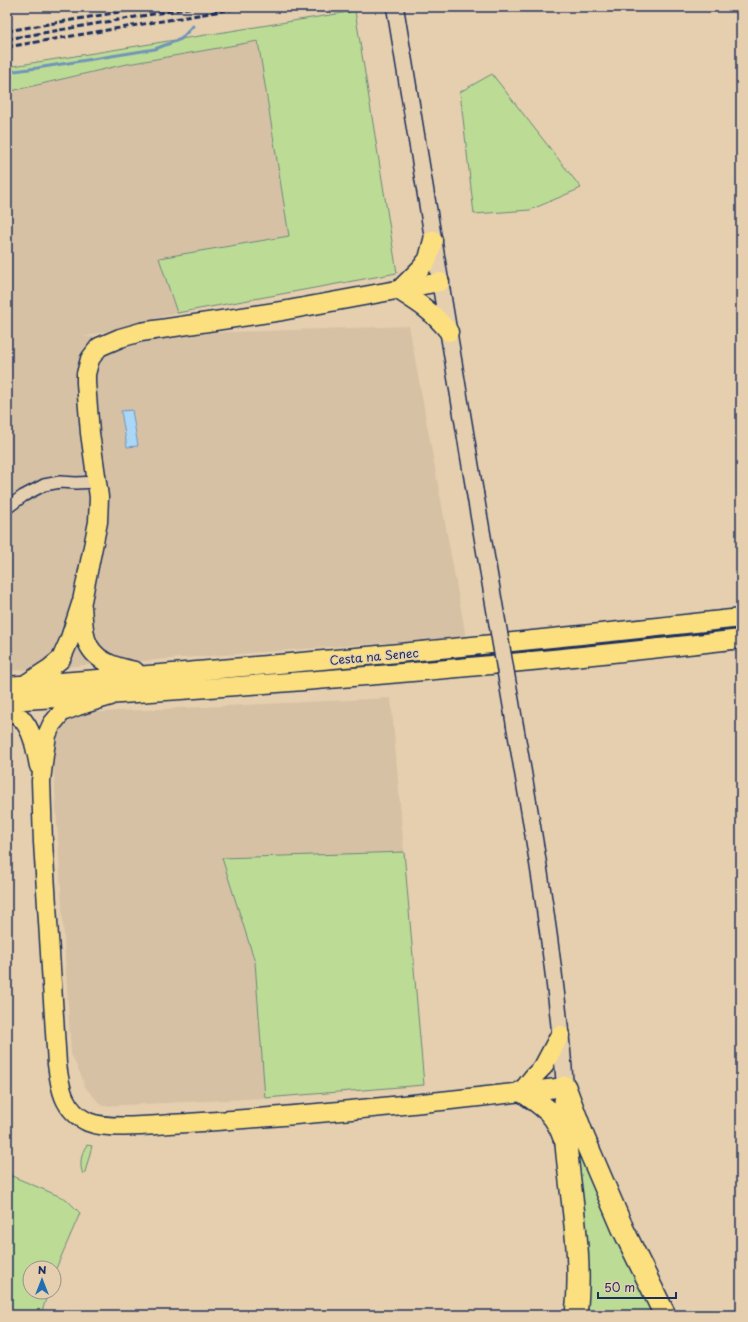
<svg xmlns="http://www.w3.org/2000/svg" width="748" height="1322" font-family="'Playpen Sans',sans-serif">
<rect width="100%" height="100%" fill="#e5cfae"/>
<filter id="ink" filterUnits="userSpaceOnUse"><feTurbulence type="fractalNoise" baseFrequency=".025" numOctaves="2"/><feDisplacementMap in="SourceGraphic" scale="8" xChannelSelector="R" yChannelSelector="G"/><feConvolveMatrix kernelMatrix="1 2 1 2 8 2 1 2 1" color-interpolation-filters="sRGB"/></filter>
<g filter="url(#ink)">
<path fill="#d6c1a5" d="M 258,41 L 289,236 L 160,258 L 177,313 L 84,337 L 409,326 L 466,637 L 7,671 L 7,92 L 122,65 Z
M 391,698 L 424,1085 L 265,1098 L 102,1106 L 85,1087 L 81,1075 L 71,1054 L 53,756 L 57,732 L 65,721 L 80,713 Z"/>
<path fill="#bcdc95" stroke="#6c867a" d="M 355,11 L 397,273 L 177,313 L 159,258 L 289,236 L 258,41 L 122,65 L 7,92 L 7,67 Z
M 492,74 L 581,188 L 530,210 L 474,214 L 460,92 Z
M 404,852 L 424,1085 L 265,1098 L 255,962 L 222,858 Z
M 576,1135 L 654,1315 L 582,1315 Z
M 87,1145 L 92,1146 L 85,1172 L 83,1174 C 79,1166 81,1152 87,1145 Z
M 7,1174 L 66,1199 L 80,1213 L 54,1273 L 54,1268 L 30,1268 L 30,1292 L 48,1292 L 41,1315 L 7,1315 Z"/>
<path fill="#aad7f6" stroke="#7194b9" d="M 132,410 L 138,446 L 127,447 L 121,411 Z"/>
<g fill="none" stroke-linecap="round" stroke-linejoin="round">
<path stroke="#7194b9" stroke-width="3" d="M 7,72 L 37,68 L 155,49 L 181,39 L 193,26"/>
<g stroke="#1b2f5e" stroke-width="14">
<path id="street" d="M 7,508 L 23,496 L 44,485 L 60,482 L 76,483 L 97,482"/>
</g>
<g stroke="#1b2f5e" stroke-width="19">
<path id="secondary" d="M 395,7 L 475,493
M 515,726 C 536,846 556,966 565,1087"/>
</g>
<g stroke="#1b2f5e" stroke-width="21">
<path id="primary" d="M 398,290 C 420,304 432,311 449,332
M 399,290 L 421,268 L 428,259 L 433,240
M 82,607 C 83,617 83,629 86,639 C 93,661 114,667 135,671
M 27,683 L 50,668 L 61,659 L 69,641 L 82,601 L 98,522 L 99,497 L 90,433 L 86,383 L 86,374 L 90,359 L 99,347 L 120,338 L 141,332 L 282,311 L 440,282
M 7,686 C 252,668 497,645 741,618
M 111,696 L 78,706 L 62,712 L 52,724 L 47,735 L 44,755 L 41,781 L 43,842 L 57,1064 C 60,1088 63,1110 88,1122 C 110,1131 161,1124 187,1123 C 313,1115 440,1102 565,1087
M 7,701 C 252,687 497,667 741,639
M 7,711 C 12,713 17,715 21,718 C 33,730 36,751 39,766
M 522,1091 L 533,1077 L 543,1067 L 560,1035"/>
</g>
<g stroke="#1b2f5e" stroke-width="24">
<path id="highway" d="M 565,1087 L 584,1138 L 623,1229 L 665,1315
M 522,1091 C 543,1106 555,1112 564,1138
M 565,1101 C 565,1115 565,1130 566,1144 C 571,1201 583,1258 576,1315"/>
</g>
<use href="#street" stroke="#e5cfae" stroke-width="11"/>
<use href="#secondary" stroke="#e5cfae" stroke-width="16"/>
<use href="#primary" stroke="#fce080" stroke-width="18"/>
<use href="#highway" stroke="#fce080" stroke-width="21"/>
<path stroke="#1b2f5e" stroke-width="3" stroke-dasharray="6 3" stroke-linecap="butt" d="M 7,31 L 150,7
M 7,39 L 194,7
M 7,47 L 245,7"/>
<g stroke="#1b2f5e" stroke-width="19" stroke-linecap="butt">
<path id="secondary-bridge" d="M 475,493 L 515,726"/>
</g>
<use href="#secondary-bridge" stroke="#e5cfae" stroke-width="16"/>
</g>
</g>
<g text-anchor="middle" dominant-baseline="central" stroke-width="3" stroke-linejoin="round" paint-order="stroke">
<g font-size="12" fill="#1b2f5e" stroke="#e5cfae">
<text transform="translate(374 656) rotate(-5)">Cesta na Senec</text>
</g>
</g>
<rect width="748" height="1322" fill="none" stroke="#e5cfae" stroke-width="24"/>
<rect x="12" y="12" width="724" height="1298" fill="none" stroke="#1b2f5e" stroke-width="1.5" filter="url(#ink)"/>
<g transform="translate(42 1280)"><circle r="19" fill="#e5cfae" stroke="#948f8e"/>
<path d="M0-3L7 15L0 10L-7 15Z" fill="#1f6fb2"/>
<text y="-6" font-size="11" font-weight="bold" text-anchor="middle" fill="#1b2f5e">N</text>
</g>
<path d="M598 1292v6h78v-6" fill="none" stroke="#1b2f5e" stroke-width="2"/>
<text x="604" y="1292" font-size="12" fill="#1b2f5e" stroke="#e5cfae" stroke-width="3" paint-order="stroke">50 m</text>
</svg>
